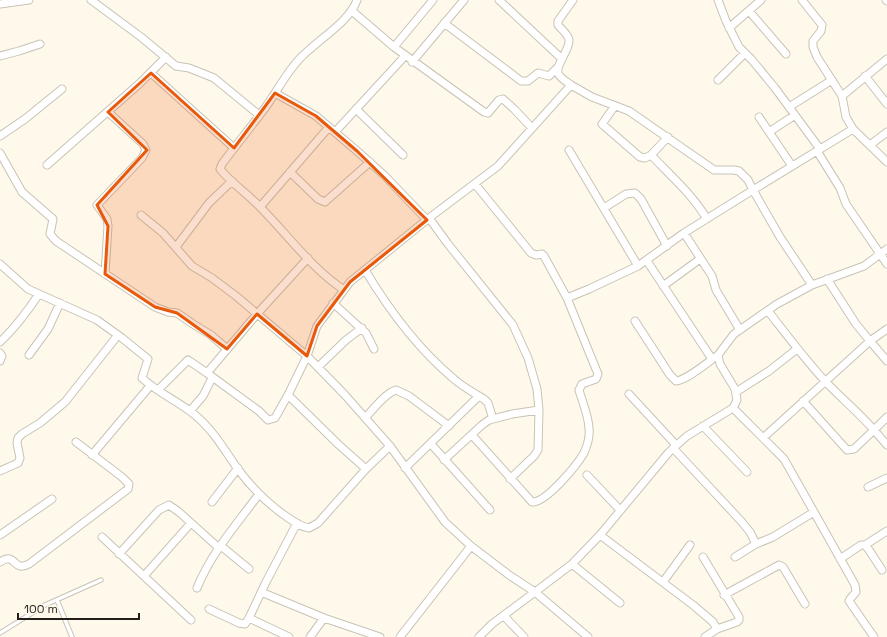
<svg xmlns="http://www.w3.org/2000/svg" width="887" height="637" font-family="'Space Grotesk',sans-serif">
<rect width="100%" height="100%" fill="#fff9ec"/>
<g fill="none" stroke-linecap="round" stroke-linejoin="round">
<g stroke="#c8c3b6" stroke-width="5.5">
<path id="lane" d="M 57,600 L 72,637
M 0,633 L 45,605 L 101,580"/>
</g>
<g stroke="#c8c3b6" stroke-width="9">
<path id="street" d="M 91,0 L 141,37 L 176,66 L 189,68 L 214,78 L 259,115
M 433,0 L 394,47 L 484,112 L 488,113 L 499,100 L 503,99 L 514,109 L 532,128
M 499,0 L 562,59
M 718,0 L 726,21 L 739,47 L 752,60 L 775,88 L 820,149
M 886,0 L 887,1
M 0,4 L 29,0
M 352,11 L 394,47
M 749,11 L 786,54
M 444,23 L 521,81 L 528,81 L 538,73 L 549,76 L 558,67
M 729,28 L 761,0
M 0,56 L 19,51 L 40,44
M 412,62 L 464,0
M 151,73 L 234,148
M 865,76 L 887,104
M 718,80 L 745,53
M 571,85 C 567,82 562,79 559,75 C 553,67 570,51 569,40 C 568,34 561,29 558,25 L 558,21 L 573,0
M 275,93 L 316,116 L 357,151 L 384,175 L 427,220
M 842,96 L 887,59
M 614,107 L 602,124 L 640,157 L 645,158 L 651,155 L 668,137
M 789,107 L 832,80
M 356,109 L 403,155
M 759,117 L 792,166
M 853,129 L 887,162
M 335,132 L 405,56
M 769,132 L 795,115
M 0,136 L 25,119 L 62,89
M 870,145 L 887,132
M 569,150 L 638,266
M 817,151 L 840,188 L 846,204 L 887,264
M 0,153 L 22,192 L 53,219 L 50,234 L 56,241 L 155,307 L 168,312 L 177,313 L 193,324 L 211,335 L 227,349
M 651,155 C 671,176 692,194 707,219
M 47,165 L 139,84 L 166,57
M 290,172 L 318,199 L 325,202 L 370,162
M 475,184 L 531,253 L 536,255 L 542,254 L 544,256 L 567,298 L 589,289 L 638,266 L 684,233 L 753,190 L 780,237 L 812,285 L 777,304 L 734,334 L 718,355 L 720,364 L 735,389 L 737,400 L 733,408 L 687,436 L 669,452 L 600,535 L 693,605 L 713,622 L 717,629 L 705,637
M 260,207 L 329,127
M 604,208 L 626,194 L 635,193 L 641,199 L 667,246
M 141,215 L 163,233 L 192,266 L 212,278 L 236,296 L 307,356 L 288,395 L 275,418 L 268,420 L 259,411 L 207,373 L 257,314 L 308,258
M 429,218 L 448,244 L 513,325 L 528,358 L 537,389 L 539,410 L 538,450 L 534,456 L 510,479
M 684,233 L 712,276 L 716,290 L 740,330
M 176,247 L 209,203 L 232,181
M 647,261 L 712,359
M 0,264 L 28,289 L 97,320 L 122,338 L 148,359 L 142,378 C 158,393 178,401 195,415 C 213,430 224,449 237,468 C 251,487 268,504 287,517 C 294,522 301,527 309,528 L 318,523 L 366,469 L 390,446
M 365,270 C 389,310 418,349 454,379 C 463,387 474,393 484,399 L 488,403 L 493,419
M 105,274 L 108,226 L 107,219 L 97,205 L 142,158 L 146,150 L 143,144 L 108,112
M 827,279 L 856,324 L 870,341 L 887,329
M 812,285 L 864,266 L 887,249
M 663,286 L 700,259
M 344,290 C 311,268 288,235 260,207 C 248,194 231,183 220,169 L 222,164 C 236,145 251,127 265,108 C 278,90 291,64 309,50 C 324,36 350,20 357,0
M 333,303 L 366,333 L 374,349
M 768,311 C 786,334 804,358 824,380 C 840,397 858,412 874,430 L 887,417
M 635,321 L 670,375 L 676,381 C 687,380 708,362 718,355
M 0,342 C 15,328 27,312 39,294
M 0,353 L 2,356 L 0,361
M 29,355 L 48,329 L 60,303
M 318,367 L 346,340 L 362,328
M 158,390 L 188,360 L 207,373
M 736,392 L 769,371 L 797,349
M 629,394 L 676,445
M 288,395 L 339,445 L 366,469
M 803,401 L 847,450 L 854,449 L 874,430 L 887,445
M 190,411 L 203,396 L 212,378
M 365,418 C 374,409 384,394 396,390 L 409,396 L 449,426
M 703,426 L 747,472
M 472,435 L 532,502 C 546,503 577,465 584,453 C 587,446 590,436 589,429 C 589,417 582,401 579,390 L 582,384 L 596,379 L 598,374 L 567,298
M 763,438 L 870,341 L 887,361
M 431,444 L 490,510
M 673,448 L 741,521 L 750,532 L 756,544 L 773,537 L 814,512 L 784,459 L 733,408
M 92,455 L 150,386
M 444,460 L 482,425 L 489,420 L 512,414 L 539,410
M 405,468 L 479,396
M 0,471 L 18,463 L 20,458 L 17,443 L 18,438 L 22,434 L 40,423 L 65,402 L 118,335
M 587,475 L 620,510
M 868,487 L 887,478
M 212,502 L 238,468
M 814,512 L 855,585 L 856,592 L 850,599 L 849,601 L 874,637
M 0,535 L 52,499
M 102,537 L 191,620
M 865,545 L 887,531
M 221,546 L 249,569
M 119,554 L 159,510 L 169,505 L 179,512 L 219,548
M 703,557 L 739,617 L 739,620 L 737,622 L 717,629
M 735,557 L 756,544
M 840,559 L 861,545 L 865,545 L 869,550 L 882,570
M 0,562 C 17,551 12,573 29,564 L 128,489 L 129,484 L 122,477 L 76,442
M 572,564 L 620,603
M 144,576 L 191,523
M 663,582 L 690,545
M 197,588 C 211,553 237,524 259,494
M 261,592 L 324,618 L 380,637
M 724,595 L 779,565 L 783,567 L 805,604
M 209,609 L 239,623 L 245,624 L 249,618 L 266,582 L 297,523
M 504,616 L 524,637
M 249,618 L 289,637
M 310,637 L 324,618
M 400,637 L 471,546
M 479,637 L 492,624 L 535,592 L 509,575 L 471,546 L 445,522 L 390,446 L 345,395 L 307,356 L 317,326 L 350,282 L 429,218 L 498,166 L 571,85 L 592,97 L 629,111 L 714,170 L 734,170 L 739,171 L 748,180 L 753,190 L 853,129 L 846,117 L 842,96 L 817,57 L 813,47 L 813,41 L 821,31 L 822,25 L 802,0
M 588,637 L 535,592 L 572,564 L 600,535"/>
</g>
<use href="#lane" stroke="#fff" stroke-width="3.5"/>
<use href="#street" stroke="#fff" stroke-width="7"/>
</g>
<path fill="#e8590c" fill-opacity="0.2" stroke="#e8590c" stroke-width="3" stroke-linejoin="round" d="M 151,73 L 234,148 L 275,93 L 316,116 L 357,151 L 427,220 L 350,282 L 317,326 L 307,356 L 257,314 L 227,349 L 177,313 L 155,307 L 105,274 L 108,226 L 97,205 L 147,150 L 108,112 Z"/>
<path d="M18 613v6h121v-6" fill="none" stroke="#221f1b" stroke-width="2"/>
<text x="24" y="613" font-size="12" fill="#221f1b" stroke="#fff9ec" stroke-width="3" paint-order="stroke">100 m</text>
</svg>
